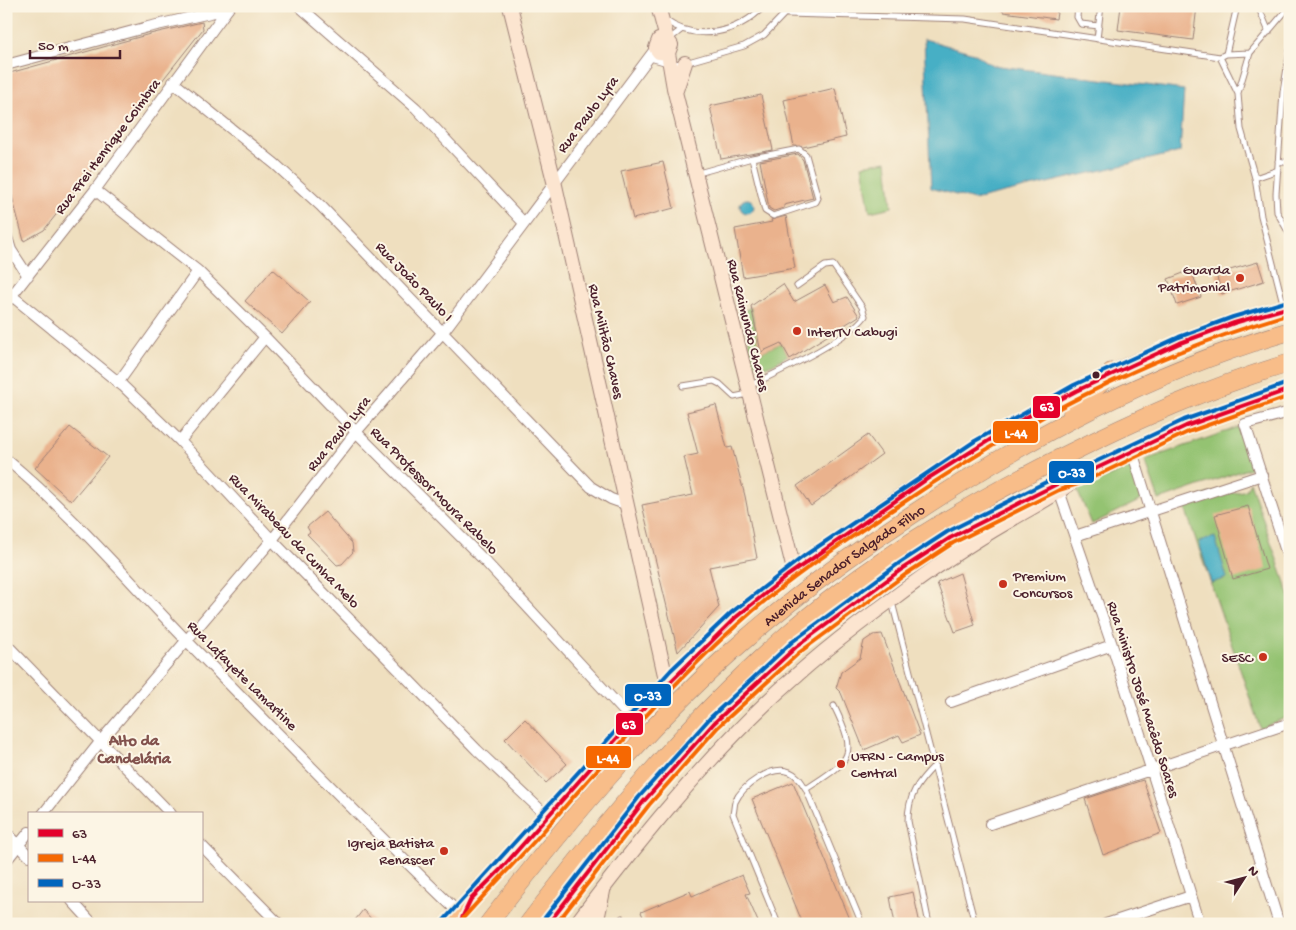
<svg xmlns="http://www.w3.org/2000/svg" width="1296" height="930" viewBox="0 0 1296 930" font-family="'Gochi Hand',sans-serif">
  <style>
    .green { fill: #94c372; stroke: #6f714e }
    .water { fill: #46afc5; stroke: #486778 }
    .building { fill: #eab28d }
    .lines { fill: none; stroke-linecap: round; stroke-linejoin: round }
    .lane-casing { stroke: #9c7f75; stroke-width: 7 }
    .street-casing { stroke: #9c7f75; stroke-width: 12 }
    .secondary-casing { stroke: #9c7f75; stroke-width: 16 }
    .primary-casing { stroke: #9c7f75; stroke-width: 17 }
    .highway-casing { stroke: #9c7f75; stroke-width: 19 }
    .lane { stroke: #fff; stroke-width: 5 }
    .street { stroke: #fff; stroke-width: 10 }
    .secondary { stroke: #fce5d0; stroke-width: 14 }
    .primary { stroke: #f8bd89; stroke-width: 15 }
    .highway { stroke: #f8bd89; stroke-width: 18 }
    .bus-1-casing { stroke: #fcf5e5; stroke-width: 8 }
    .bus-2-casing { stroke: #fcf5e5; stroke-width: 8 }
    .bus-3-casing { stroke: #fcf5e5; stroke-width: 8 }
    .bus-1 { stroke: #e4002b; stroke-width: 4 }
    .bus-2 { stroke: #f66802; stroke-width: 4 }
    .bus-3 { stroke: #0065bd; stroke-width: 4 }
    .poi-dot { fill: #c8321e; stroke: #fcf5e5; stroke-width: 2 }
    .bus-dot { fill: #4a1f2b; stroke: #fcf5e5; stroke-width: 2 }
    .labels { text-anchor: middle; stroke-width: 4; stroke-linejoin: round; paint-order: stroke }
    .street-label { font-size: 15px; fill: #4a1f2b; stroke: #fcf5e5 }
    .poi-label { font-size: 15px; fill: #4a1f2b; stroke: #fcf5e5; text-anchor: end }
    .neighbourhood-label { font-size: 16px; font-weight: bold; fill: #82524d; stroke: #fcf5e5 }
    .line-badge { stroke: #fcf5e5; stroke-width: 2 }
    .badge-label { font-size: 14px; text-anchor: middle; font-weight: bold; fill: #fff }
  </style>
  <rect width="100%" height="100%" fill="#fcf5e5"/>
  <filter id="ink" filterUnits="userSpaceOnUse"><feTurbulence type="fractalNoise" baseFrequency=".02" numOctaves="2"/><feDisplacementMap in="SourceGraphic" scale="10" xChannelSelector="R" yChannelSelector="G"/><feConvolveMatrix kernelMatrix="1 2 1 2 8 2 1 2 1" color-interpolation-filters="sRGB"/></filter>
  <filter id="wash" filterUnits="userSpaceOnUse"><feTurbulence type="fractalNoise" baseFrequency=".0096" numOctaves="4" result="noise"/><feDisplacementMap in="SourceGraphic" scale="20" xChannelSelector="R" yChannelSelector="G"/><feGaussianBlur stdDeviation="1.12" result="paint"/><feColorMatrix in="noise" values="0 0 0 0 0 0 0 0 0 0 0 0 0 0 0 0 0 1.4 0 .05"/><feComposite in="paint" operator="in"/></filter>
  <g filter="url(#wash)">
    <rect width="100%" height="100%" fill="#efdfbf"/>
    <path class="green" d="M887,161L892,207L870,212L862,165Z
      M751,307L761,352L781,343L788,355C776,362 767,371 754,363L742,312Z
      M1239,427L1253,467L1159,500L1145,460Z
      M1131,467L1143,499L1092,524L1077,490Z
      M1250,482L1290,597V716L1260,728L1183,502L1223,489L1234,493L1246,490Z"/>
    <path class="water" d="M924,39L974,53L992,65L1184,90L1180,152L974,200L931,188Z
      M740 206a7 7 0 1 1 14 0a7 7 0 1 1-14 0Z
      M1215,537L1227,578L1211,583L1199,542Z"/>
    <g id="blocks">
      <path class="building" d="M1003,6H1058L1056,19L1003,12Z
        M1121,6H1197L1193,40L1118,30Z
        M202,22L203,29L44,230L24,241L6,174V74L150,34Z
        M835,88L846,137L803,147L794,146L784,100Z
        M761,95L773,150L721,159L710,106Z
        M798,154L803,160L813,198L784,205V208L774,211L769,208L760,161Z
        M663,162L674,208L633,219L621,171Z
        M786,216L795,268L743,277L735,229L772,222L771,220Z
        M1258,262L1264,281L1222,294L1216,274Z
        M273,269L310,302L282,334L245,301Z
        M1191,270L1201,297L1177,305L1168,279Z
        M783,284L794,302L825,285L834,302L847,297L859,316L790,359L781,343L761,352L751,306Z
        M716,405L727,448L732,447L745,496L757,558L709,567L719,607L678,652L642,505L693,495L684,457L698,454L687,412Z
        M70,427L108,457L71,501L35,468Z
        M868,435L882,454L811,506L797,486Z
        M1248,506L1267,569L1233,579L1215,515Z
        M325,512L352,543L353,552L342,564L337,565L307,534L310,532L307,527Z
        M960,573L975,625L955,632L937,583Z
        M882,634L920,735L903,742L899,735L864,750L841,693L836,688L841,672L860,658L864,641L873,635Z
        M525,719L567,764L546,783L505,739Z
        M1143,780L1161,833L1103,855L1085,799Z
        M793,782L852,924H803L752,799Z
        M742,875L750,893L746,894L759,924H646L641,912L690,891L692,896Z
        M913,892L920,924H895L890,897Z
        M363,910L376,924H352Z"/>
    </g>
  </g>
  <g filter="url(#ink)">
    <use href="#blocks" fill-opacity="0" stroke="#9c7f75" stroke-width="1"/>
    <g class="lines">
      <g class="lane-casing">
        <path id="lane" d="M1078,6L1077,17L1081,24L1099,26
          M1258,6L1269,32
          M787,14L965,19L1220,57L1226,54L1250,53
          M665,20C697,43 738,33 764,6
          M1097,39L1101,6
          M668,40L681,30
          M1290,50L1283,92L1276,194L1277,212L1290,235
          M1226,54L1237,6
          M1220,57L1238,94L1241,129L1255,178L1261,216L1284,307
          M650,58L671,64L685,63L744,46L764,35L792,6
          M1238,93L1250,53L1290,6
          M1278,161L1290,163
          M695,174L752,158L799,149L806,155L818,198L816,202L773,216L765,211L752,158
          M1255,178L1278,170
          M683,386L714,381L720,384L734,397L748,394
          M749,386C778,372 848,340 865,316L862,307L833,265L825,266L797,286
          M892,602L975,924
          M806,789C851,760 859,757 834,706
          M622,918L624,924
          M778,924L733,814C734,811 734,806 735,802C742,786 772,764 790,772C798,775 802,783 806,789L862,924
          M929,924L908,821C908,795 918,782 935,765"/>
      </g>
      <g class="street-casing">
        <path id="street" d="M299,6L416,108L524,223
          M6,65L148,27L228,9
          M173,82L275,164L321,206L591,487L611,499L628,505
          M95,190L198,271L265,337L356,432L484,560L633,721
          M6,234L11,250L28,276
          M12,296L123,386L180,441L272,540L477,750L547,816
          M6,303L95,190L230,6
          M118,383L198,271
          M1290,412L1245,424L1290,564
          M180,441L265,337
          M1132,451L1279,924
          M6,459C73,515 126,578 187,641C276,732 366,824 459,913
          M1057,485L1112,645L1200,924
          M1075,536L1262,475
          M6,644L171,814
          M951,702L1112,645
          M43,814L100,742L272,540L356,432L443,332L656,48
          M990,824L1290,723
          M6,832L29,856
          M201,845L279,924
          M6,861L29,832
          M72,901L93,924
          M1106,924L1191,896"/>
      </g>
      <g class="secondary-casing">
        <path id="secondary" d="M510,6L554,181L667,684
          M658,6L667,39L671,45L668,53
          M667,39L659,40L656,48L659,52L668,53
          M668,53L674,88L794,570
          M676,90L685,63
          M576,924C634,847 696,770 766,703C805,666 847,632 891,600C928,572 967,545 1007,522C1031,507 1056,496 1077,478
          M596,924L603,891"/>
      </g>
      <g class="primary-casing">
        <path id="primary" d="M449,924C468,902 488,883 507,862C582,779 652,691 736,617C782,577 832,543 882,509C1008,423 1141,345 1290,307
          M548,924L644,801L714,723L796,647L902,569L950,538L1057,484L1078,477L1186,426L1290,389"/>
      </g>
      <g class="highway-casing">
        <g id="highway">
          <path d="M1072,413L1111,372"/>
          <path id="s1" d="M488,924C567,822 651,721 748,637C798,594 852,554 907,518C1026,438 1151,371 1290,331"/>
          <path d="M528,924C605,824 684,726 779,642C864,566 961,508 1062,457C1136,420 1211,386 1290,363"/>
        </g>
      </g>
      <use href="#lane" class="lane"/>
      <use href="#street" class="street"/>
      <use href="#secondary" class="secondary"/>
      <use href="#primary" class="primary"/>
      <use href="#highway" class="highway"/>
      <g class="bus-1-casing">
        <path id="bus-1" d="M459,924L471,899L500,870L643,709L735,618L787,576L927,479L1025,418L1076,391L1180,343L1234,323L1290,307
          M548,924L644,801L714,723L796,647L902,569L950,538L1057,484L1078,477L1186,426L1290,389"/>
      </g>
      <g class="bus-2-casing">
        <path id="bus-2" d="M458,924C484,894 513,865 540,835C604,762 666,689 738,624C786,580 841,544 895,508C1023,422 1141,357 1290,314
          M556,924L649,805L718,727L800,652L906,574L953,543L1059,490L1081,483L1188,432L1290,396"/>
      </g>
      <g class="bus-3-casing">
        <path id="bus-3" d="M444,920L671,670L732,612L804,556L975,441L1074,385L1179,337L1233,317L1288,301
          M543,920L639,797L710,718L792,642L898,564L947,532L1054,478L1076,471L1184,420L1288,383"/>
      </g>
      <use href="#bus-1" class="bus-1"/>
      <use href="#bus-2" class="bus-2"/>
      <use href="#bus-3" class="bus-3"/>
    </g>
  </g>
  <g class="poi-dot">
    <circle cx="1240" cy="278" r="5"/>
    <circle cx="797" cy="331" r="5"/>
    <circle cx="1003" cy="584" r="5"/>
    <circle cx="1263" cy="657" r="5"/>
    <circle cx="841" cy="764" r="5"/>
    <circle cx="444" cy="851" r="5"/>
  </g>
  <circle class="bus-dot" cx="1096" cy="375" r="4.5"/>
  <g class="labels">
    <g class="street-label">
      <text transform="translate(587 114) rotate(-53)" y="5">Rua Paulo Lyra</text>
      <text transform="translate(107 146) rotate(-53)" y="5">Rua Frei Henrique Coimbra</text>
      <text transform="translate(415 281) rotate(46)" y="5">Rua João Paulo I</text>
      <text transform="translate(749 325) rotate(76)" y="5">Rua Raimundo Chaves</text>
      <text transform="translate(607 341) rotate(77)" y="5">Rua Militão Chaves</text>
      <text transform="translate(338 433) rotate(-51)" y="5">Rua Paulo Lyra</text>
      <text transform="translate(435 490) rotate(45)" y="5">Rua Professor Moura Rabelo</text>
      <text transform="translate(295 540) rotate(46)" y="5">Rua Mirabeau da Cunha Melo</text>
      <text dy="5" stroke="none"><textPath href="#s1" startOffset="508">Avenida Senador Salgado Filho</textPath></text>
      <text transform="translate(243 675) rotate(45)" y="5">Rua Lafayete Lamartine</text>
      <text transform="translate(1144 699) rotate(72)" y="5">Rua Ministro José Macêdo Soares</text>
    </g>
    <g class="poi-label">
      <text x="1230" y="274">Guarda<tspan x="1230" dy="17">Patrimonial</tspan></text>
      <text x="807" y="336" text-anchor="start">InterTV Cabugi</text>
      <text x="1013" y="580" text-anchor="start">Premium<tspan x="1013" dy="17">Concursos</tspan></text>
      <text x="1253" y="662">SESC</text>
      <text x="851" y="760" text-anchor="start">UFRN - Campus<tspan x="851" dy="17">Central</tspan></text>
      <text x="434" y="847">Igreja Batista<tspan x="434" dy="17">Renascer</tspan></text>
    </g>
    <g class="neighbourhood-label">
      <text x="134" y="745">Alto da<tspan x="134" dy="18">Candelária</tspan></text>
    </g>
  </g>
  <g class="line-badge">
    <rect x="1032" y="395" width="29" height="24" rx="5" fill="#e4002b"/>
    <rect x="992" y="420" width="47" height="24" rx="5" fill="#f66802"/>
    <rect x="1048" y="460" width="47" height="24" rx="5" fill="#0065bd"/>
    <rect x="624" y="683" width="48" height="24" rx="5" fill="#0065bd"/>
    <rect x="615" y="712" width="29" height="24" rx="5" fill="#e4002b"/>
    <rect x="585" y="745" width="47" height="24" rx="5" fill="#f66802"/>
  </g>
  <g class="badge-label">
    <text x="1047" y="411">63</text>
    <text x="1016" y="437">L-44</text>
    <text x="1072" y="477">O-33</text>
    <text x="648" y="700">O-33</text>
    <text x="629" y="729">63</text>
    <text x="608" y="762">L-44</text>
  </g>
  <rect width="1296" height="930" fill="none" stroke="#fcf5e5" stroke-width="25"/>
  <rect x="28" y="812" width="175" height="90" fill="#fcf5e5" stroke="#b59f9b"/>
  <rect x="38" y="829" width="25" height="8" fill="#e4002b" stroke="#b59f9b"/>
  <text x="72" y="838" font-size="15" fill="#4a1f2b">63</text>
  <rect x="38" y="854" width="25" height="8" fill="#f66802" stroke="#b59f9b"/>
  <text x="72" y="862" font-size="15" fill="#4a1f2b">L-44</text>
  <rect x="38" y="879" width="25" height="8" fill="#0065bd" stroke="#b59f9b"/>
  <text x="72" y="888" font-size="15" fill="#4a1f2b">O-33</text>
  <g transform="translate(1244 878) rotate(54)" stroke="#fcf5e5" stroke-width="4" paint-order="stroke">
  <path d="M0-4L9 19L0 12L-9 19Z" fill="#4a1f2b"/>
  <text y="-8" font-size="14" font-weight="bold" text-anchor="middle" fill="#4a1f2b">N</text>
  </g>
  <path d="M30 50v8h90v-8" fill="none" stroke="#4a1f2b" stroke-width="2.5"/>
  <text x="38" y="50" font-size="15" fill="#4a1f2b" stroke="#fcf5e5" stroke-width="4" paint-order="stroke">50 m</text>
</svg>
